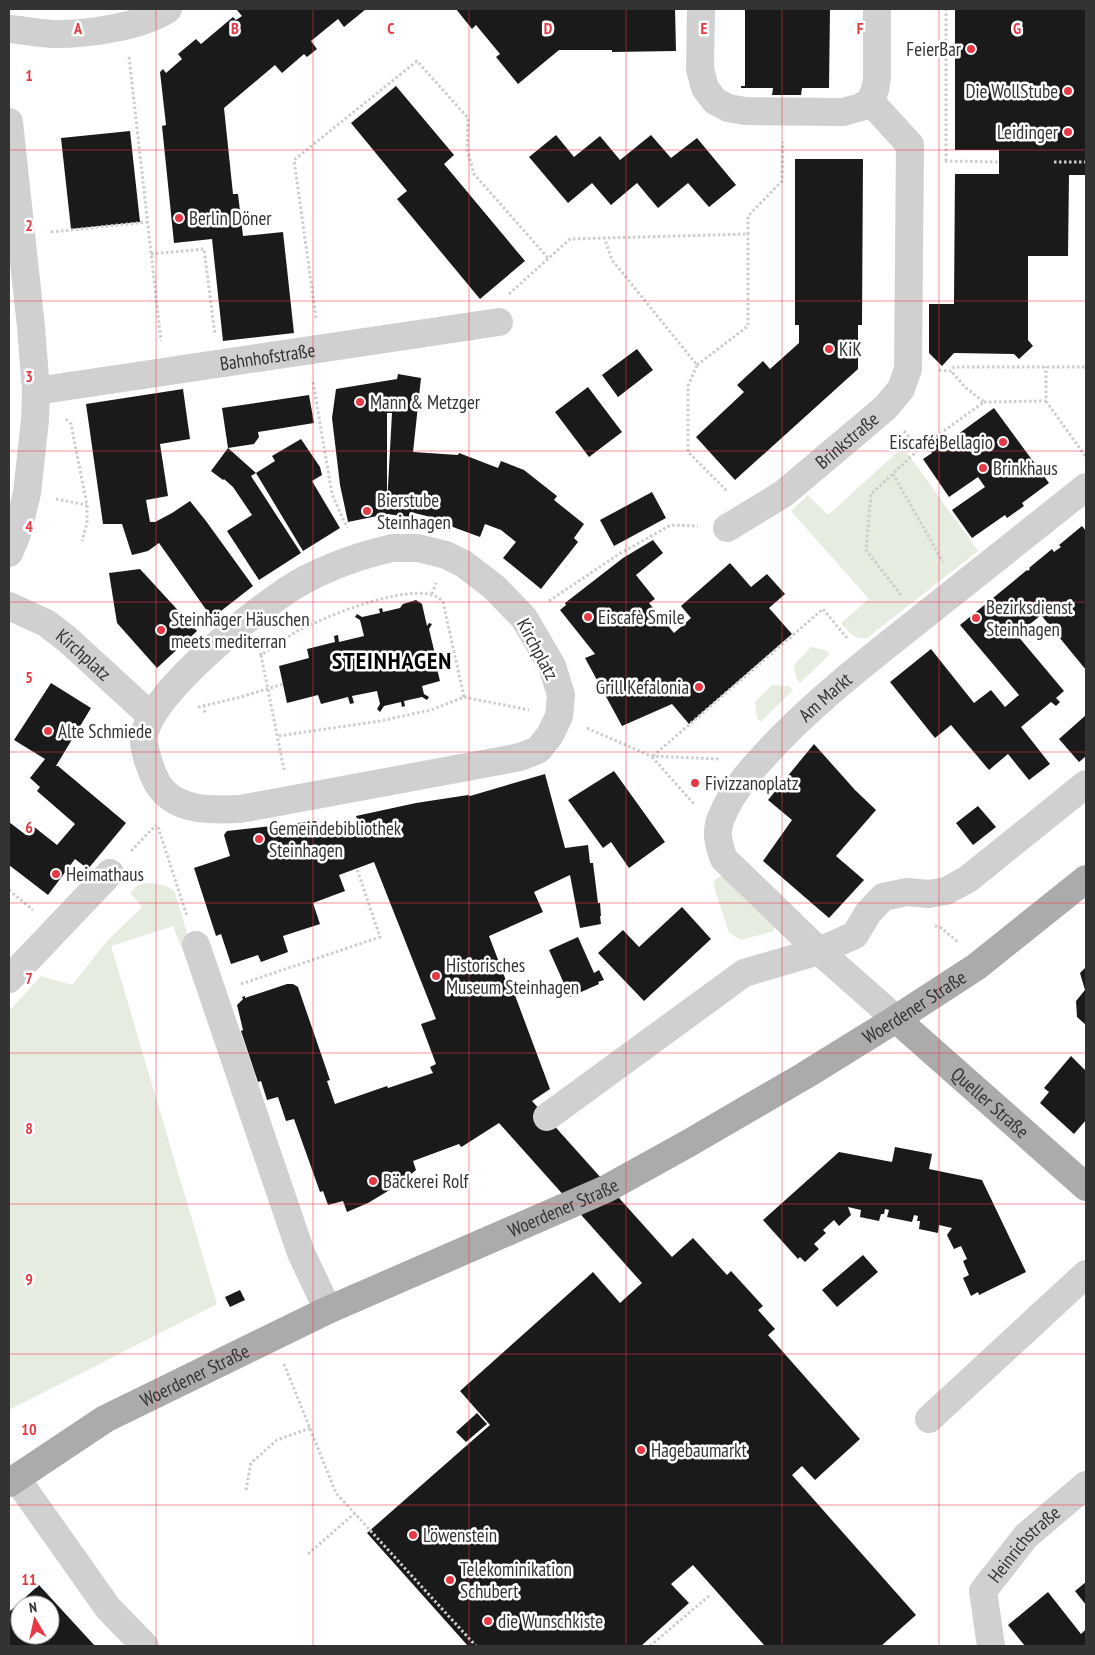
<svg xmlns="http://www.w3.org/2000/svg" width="1095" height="1655" viewBox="0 0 1095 1655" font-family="'PT Sans Narrow',sans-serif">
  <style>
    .green { fill: #e6ecdf }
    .building { fill: #1a1a1a; fill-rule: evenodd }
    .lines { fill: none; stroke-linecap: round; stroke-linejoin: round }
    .path { stroke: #cdcdcd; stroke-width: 3; stroke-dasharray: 2.5 2.5; stroke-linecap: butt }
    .minor { stroke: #d0d0d0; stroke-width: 28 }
    .major { stroke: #ababab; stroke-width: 28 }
    .grid { fill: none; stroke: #e63946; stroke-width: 1; stroke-opacity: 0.55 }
    .poi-dot { fill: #e63946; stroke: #fff; stroke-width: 2 }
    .labels { text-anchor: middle; stroke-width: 5; stroke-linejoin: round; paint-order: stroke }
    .poi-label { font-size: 19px; fill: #333; stroke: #fff; text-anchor: start }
    .street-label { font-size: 19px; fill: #333; stroke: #fff }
    .district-label { font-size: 24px; font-weight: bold; letter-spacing: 1px; fill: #000; stroke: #fff }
    .grid-label { font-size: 16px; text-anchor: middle; font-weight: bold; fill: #e63946; stroke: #fff; stroke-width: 5; stroke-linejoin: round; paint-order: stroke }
  </style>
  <rect width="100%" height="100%" fill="#fff"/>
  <path class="green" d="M903,447L978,551L867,638C854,640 849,632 841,623L869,599L791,511L808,495L828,515Z
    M811,647L825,650L830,654L800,683L796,678L794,665Z
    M772,685L789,686L793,690L761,722L757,718L755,702Z
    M721,876H725L775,925L774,931L741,940L729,933L714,887L715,880Z
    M148,883C158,884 168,885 175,892L188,937L186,945L181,947L173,926L111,946L217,1304L9,1410V1011L41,976L72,985L107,941L142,907L130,893L138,885Z"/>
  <path class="building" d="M236,9H366L344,27L338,19L311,41L317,49L307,57L304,54L282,73L275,65L224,108L233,194H238L243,236L283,232L294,333L223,341L212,239L174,243L162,126L166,125L160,72L163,69L166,73L182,59L178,54L196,39L201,44L233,17L236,20L242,16Z
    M456,9H675L676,51L612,52V50H559L518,84L496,57L500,54L476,25L472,29Z
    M745,9H830L829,88H802L801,95H772L773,88H741V86H745Z
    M955,9H1086V175H1069L1068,256H1028V340L1033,346L1019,359L1014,354L954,353L942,366L929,353V304H954L955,174H999V150H955Z
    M396,86L454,155L444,164L525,261L480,299L397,199L407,191L351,123Z
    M130,131L140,222L71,229L61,138Z
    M556,135L574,157L600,136L620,160L651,135L671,158L697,138L736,185L709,207L688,183L658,208L637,183L611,205L592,183L568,203L529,157Z
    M795,159H863L862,325H858V369L735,480L696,437L744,392L737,385L763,361L770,369L799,343V325H795Z
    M637,349L653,370L618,397L602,375Z
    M398,374L421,378L413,452L458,455L459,453L498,468L501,461L524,470L557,496L554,500L584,524L574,538L578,542L541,589L503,558L516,542L501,530L485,524L480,537L434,520L435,518L410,512L409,517L387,514L348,522L340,485L332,418L336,389L397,379ZM387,413H392L387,504Z
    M588,387L622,432L589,457L555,412Z
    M183,389L190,439L160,444L168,496L146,500L150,522H155L172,513L190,501L206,521L253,586L212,618L159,543L148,551L132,555L122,524H103L86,404Z
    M309,395L314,423L258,432L259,437L254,444L228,448L222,408Z
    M994,408L1049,483L1022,503L1024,506L1007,518L1005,515L972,538L952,510L985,487L978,477L949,497L923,459L932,453L927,445L938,438L943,445Z
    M301,439L320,467L322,475L312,481L340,528L303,551L256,473L275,461L272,456Z
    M228,448L256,473L251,476L301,553L259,580L227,531L252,515L233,487L224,479L223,480L211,471Z
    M652,492L666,518L614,546L600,520Z
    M1082,526L1086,531V670L1041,615L1017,635L1064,691L1056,698L1060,702L1056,706L1051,702L1021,727L1050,764L1029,780L1008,754L989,770L951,725L935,738L890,682L931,649L974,703L991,690L1005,707L1019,695L960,625L1027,570L1028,571L1030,569L1029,568L1052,549L1054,552L1061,547L1059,545Z
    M653,540L663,553L636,575L655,599L649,603L674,633L691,618L681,606L730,563L751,587L767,574L785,594L769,608L792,634L689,724L672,704L622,726L585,658L595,654L560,610L566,605L565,603L623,558Z
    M140,569L197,631L157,668L117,623L109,573Z
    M416,600L422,604L427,626L429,623L432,624L429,629L438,667L442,669L441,671L437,669L440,681L422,686L424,694L429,697L427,700L422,697L404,701L405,706L402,707L401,702L384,706L380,712L377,709L380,704L377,691L352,696L354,703L350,704L348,697L321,704L318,695L287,703L279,666L309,658L307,649L335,642L334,636L338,635L339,642L364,636L360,620L355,617L357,614L362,617L380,613L379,609L382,608L383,612L400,608L403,604Z
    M51,683L91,708L56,766H58L126,823L88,869L75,859L48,895L9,865V822L26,835L33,826L57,845L75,824L37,791L40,787L30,778L45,759L14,740Z
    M1086,715V756L1079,762L1059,739Z
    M814,744L855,790L876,810L836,856L864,880L829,918L763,861L792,820L768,800Z
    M614,771L665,842L629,868L611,842L603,848L568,800Z
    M545,774L565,848L588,845L590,863H593L598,903H600L601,916H600L601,924L580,928L570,875L534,892L543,912L489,936L510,991L513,990L550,1089L532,1101L672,1257L693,1238L727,1275L731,1271L763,1306L758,1310L775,1329L768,1335L860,1439L815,1480L802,1466L792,1475L916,1615L881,1646H765L693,1565L671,1584L689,1603L641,1646H468L367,1533L490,1425L460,1391L593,1272L620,1303L642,1283L499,1123L463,1146L461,1147L459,1144L413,1161L416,1170L398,1185L368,1203L347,1212L343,1201L328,1205L323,1191L320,1192L294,1119L286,1121L278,1097L267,1100L261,1081L258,1082L241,1031L243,1030L237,1005L243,999L242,997L245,996V998L287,984H293L298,987L330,1080L327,1081L335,1104L387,1086L388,1088L433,1073L430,1067L436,1064L421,1024L436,1019L374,862L339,875L345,891L313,903L320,924L283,936L288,952L261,962L258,955L231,964L221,934L216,936L194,868L230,856L224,835L227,831L316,821L318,826L322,825L325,833L358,822L356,816L416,803L468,795L470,796Z
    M978,806L996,827L973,845L956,823Z
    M682,907L711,939L644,1001L598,953L623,930L639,947Z
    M578,937L594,973L599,970L604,980L598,982L599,984L570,997L549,950Z
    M1086,967V1025L1077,1017L1076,1001L1085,990L1080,973Z
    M1071,1056L1086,1071V1120L1074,1134L1040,1103L1049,1092L1044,1088Z
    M895,1147L932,1154L929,1169L982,1180L1026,1272L979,1295L978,1292L971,1296L963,1278L969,1275L963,1261L967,1259L961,1246L954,1249L947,1235L952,1228L939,1225L938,1233L919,1229L920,1221H917L918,1216L914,1215L912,1222L887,1217L889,1210L885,1209L884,1214H881L879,1221L860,1217L861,1210L848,1207L851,1215L839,1226L834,1220L823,1230L826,1233L814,1244L819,1249L805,1262L800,1257L798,1259L763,1220L839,1152L892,1162Z
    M863,1255L878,1272L837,1307L822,1290Z
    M240,1290L245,1300L230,1307L225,1297Z
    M477,1413L487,1424L466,1442L456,1432Z
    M1086,1582V1605L1075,1591Z
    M39,1585L95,1646H9V1612ZM20,1605H50V1635H20Z
    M1048,1592L1081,1634L1086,1629V1646H1025L1008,1625Z"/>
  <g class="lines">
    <path class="path" d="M129,57L161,341
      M945,161L999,162
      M946,161V9
      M1054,162H1086
      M51,232L148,222
      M604,237L612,260L697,365L688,386V452L728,492
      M151,254L204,249L215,335
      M509,294L570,239L748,234V216L782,181L783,142
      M316,318L294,160L417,61L468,118L467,149L474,174L548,258
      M697,365L748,326V234
      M939,370L951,371L954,367H1086
      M313,382L332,494L347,528
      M1046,401L1086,457
      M984,402L1046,401V367
      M66,419L71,424L87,505V523L82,541
      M904,431L919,449
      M893,474L943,562
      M56,499L87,505
      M432,594L436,583
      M901,595L866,550L871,494L919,449L984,402L966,388L951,371
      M549,601L619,554L671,525L698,526
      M259,648L261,655C272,648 284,639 296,632C321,618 423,575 443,602L464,697L431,710L380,721L278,736
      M261,655L284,770
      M464,697L529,710
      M204,705L205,713
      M198,707L241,697L283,684
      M587,728L651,756L720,759
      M653,756L823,609L847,638
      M652,757L694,804
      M158,827L187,916
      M131,851L156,825
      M9,890L33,910
      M935,926L940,927L958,942
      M241,984L380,937L357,869
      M284,1364L336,1493L476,1646
      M246,1490L251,1463L277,1440L310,1428
      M308,1554L355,1513
      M650,1646L709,1596"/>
    <g class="minor">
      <path d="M701,9L700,69L705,88L715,101L728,108L745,111L843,112L861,107L870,101L875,90L877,78V9"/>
      <path d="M9,29C24,30 40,34 55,34C87,34 141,27 168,9"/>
      <path d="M9,122L31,327L36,391L35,420L27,493L17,534L9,553"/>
      <path id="s1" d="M36,391L499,322"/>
      <path id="s2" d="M727,528L783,494L885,408L901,389L908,369L910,145L870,101"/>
      <path d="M392,548H418L446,555L464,564L494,587L524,618L552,666L561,695L559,716L550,735L538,750L520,757L494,762L240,809C213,810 178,812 160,787C157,784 155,778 153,774C149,763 143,749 144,737C149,692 266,600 306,579C336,564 359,556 392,548Z"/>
      <path id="s3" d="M9,606L46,623L67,639L151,716"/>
      <path d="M196,945L301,1253L328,1310"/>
      <path d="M9,979L110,873"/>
      <path id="s4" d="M896,1019L819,951L724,859C719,846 715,832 721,818C733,788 757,763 779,740C823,695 872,657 920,619C976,575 1031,531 1086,487"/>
      <path d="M547,1117L744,973L819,951L855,935L868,913L883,897L907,892L929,894L946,891L968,879L1086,784"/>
      <path d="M929,1419L1086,1274"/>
      <path d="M16,1478L108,1608L145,1646"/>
      <path id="s5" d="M991,1646L983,1591L1026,1536L1086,1485"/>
    </g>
    <g class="major">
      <path id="s6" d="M896,1019L1086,1187"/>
      <path id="s7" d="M9,1483L105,1419L328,1310L606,1189L689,1143L804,1076L896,1019L976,967L1086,879"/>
    </g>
  </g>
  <path class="grid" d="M156,9V1646M313,9V1646M469,9V1646M626,9V1646M782,9V1646M939,9V1646M9,150H1086M9,301H1086M9,451H1086M9,602H1086M9,752H1086M9,903H1086M9,1053H1086M9,1204H1086M9,1354H1086M9,1505H1086"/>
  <g class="poi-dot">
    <circle cx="971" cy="49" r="5"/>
    <circle cx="1068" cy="91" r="5"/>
    <circle cx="1068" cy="132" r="5"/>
    <circle cx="179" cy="218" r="5"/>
    <circle cx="829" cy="349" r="5"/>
    <circle cx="360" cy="402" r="5"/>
    <circle cx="1003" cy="442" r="5"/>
    <circle cx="983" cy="468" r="5"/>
    <circle cx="367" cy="511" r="5"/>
    <circle cx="588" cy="617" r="5"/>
    <circle cx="976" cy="618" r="5"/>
    <circle cx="161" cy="630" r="5"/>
    <circle cx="699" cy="687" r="5"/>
    <circle cx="48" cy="731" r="5"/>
    <circle cx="695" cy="783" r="5"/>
    <circle cx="259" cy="839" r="5"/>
    <circle cx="56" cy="874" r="5"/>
    <circle cx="436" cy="976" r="5"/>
    <circle cx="373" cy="1181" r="5"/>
    <circle cx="641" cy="1450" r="5"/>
    <circle cx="413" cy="1535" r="5"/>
    <circle cx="450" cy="1580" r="5"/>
    <circle cx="488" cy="1621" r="5"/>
  </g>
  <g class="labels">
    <g class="poi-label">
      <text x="961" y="56" text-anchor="end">FeierBar</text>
      <text x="1058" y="98" text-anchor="end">Die WollStube</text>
      <text x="1058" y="139" text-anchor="end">Leidinger</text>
      <text x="189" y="225">Berlin Döner</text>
      <text x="839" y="356">KiK</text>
      <text x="370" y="409">Mann &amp; Metzger</text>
      <text x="993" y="449" text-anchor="end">Eiscafé Bellagio</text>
      <text x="993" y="475">Brinkhaus</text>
      <text x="377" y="507">Bierstube<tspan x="377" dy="22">Steinhagen</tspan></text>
      <text x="986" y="614">Bezirksdienst<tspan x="986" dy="22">Steinhagen</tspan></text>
      <text x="598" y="624">Eiscafè Smile</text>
      <text x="171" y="626">Steinhäger Häuschen<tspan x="171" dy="22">meets mediterran</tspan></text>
      <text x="689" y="694" text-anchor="end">Grill Kefalonia</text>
      <text x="58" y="738">Alte Schmiede</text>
      <text x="705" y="790">Fivizzanoplatz</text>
      <text x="269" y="835">Gemeindebibliothek<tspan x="269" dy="22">Steinhagen</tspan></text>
      <text x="66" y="881">Heimathaus</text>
      <text x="446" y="972">Historisches<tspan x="446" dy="22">Museum Steinhagen</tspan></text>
      <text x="383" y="1188">Bäckerei Rolf</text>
      <text x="651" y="1457">Hagebaumarkt</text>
      <text x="423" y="1542">Löwenstein</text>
      <text x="460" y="1576">Telekominikation<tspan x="460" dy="22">Schubert</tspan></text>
      <text x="498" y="1628">die Wunschkiste</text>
    </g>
    <g class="street-label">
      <text dy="7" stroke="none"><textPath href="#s1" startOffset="234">Bahnhofstraße</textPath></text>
      <text dy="7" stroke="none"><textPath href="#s2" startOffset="149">Brinkstraße</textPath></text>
      <text transform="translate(538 649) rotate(62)" y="7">Kirchplatz</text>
      <text dy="7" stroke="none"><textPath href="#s3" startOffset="90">Kirchplatz</textPath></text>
      <text dy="7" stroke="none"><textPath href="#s4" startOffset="438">Am Markt</textPath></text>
      <text dy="7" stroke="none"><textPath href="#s7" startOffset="1025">Woerdener Straße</textPath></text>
      <text dy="7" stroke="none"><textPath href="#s6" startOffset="126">Queller Straße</textPath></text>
      <text dy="7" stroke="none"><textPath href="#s7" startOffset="620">Woerdener Straße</textPath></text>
      <text dy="7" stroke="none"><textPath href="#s7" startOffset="215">Woerdener Straße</textPath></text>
      <text dy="7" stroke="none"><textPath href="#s5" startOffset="118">Heinrichstraße</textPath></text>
    </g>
    <g class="district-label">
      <text x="392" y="669">STEINHAGEN</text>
    </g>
  </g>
  <g class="grid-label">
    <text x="78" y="34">A</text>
    <text x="235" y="34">B</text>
    <text x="391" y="34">C</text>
    <text x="548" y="34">D</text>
    <text x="704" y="34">E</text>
    <text x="860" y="34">F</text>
    <text x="1017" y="34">G</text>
    <text x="29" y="81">1</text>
    <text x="29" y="231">2</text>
    <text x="29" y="382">3</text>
    <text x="29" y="532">4</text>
    <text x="29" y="683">5</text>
    <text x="29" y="833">6</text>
    <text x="29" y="984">7</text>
    <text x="29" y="1134">8</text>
    <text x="29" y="1285">9</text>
    <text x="29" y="1435">10</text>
    <text x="29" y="1585">11</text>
  </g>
  <rect width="1095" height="1655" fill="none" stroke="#333333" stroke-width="20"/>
  <g transform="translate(35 1620) rotate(351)"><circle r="24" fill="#ffffff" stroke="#adadad"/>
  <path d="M0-4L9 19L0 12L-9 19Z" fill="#e63946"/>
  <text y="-8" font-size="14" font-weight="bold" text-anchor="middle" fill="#333333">N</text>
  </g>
</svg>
